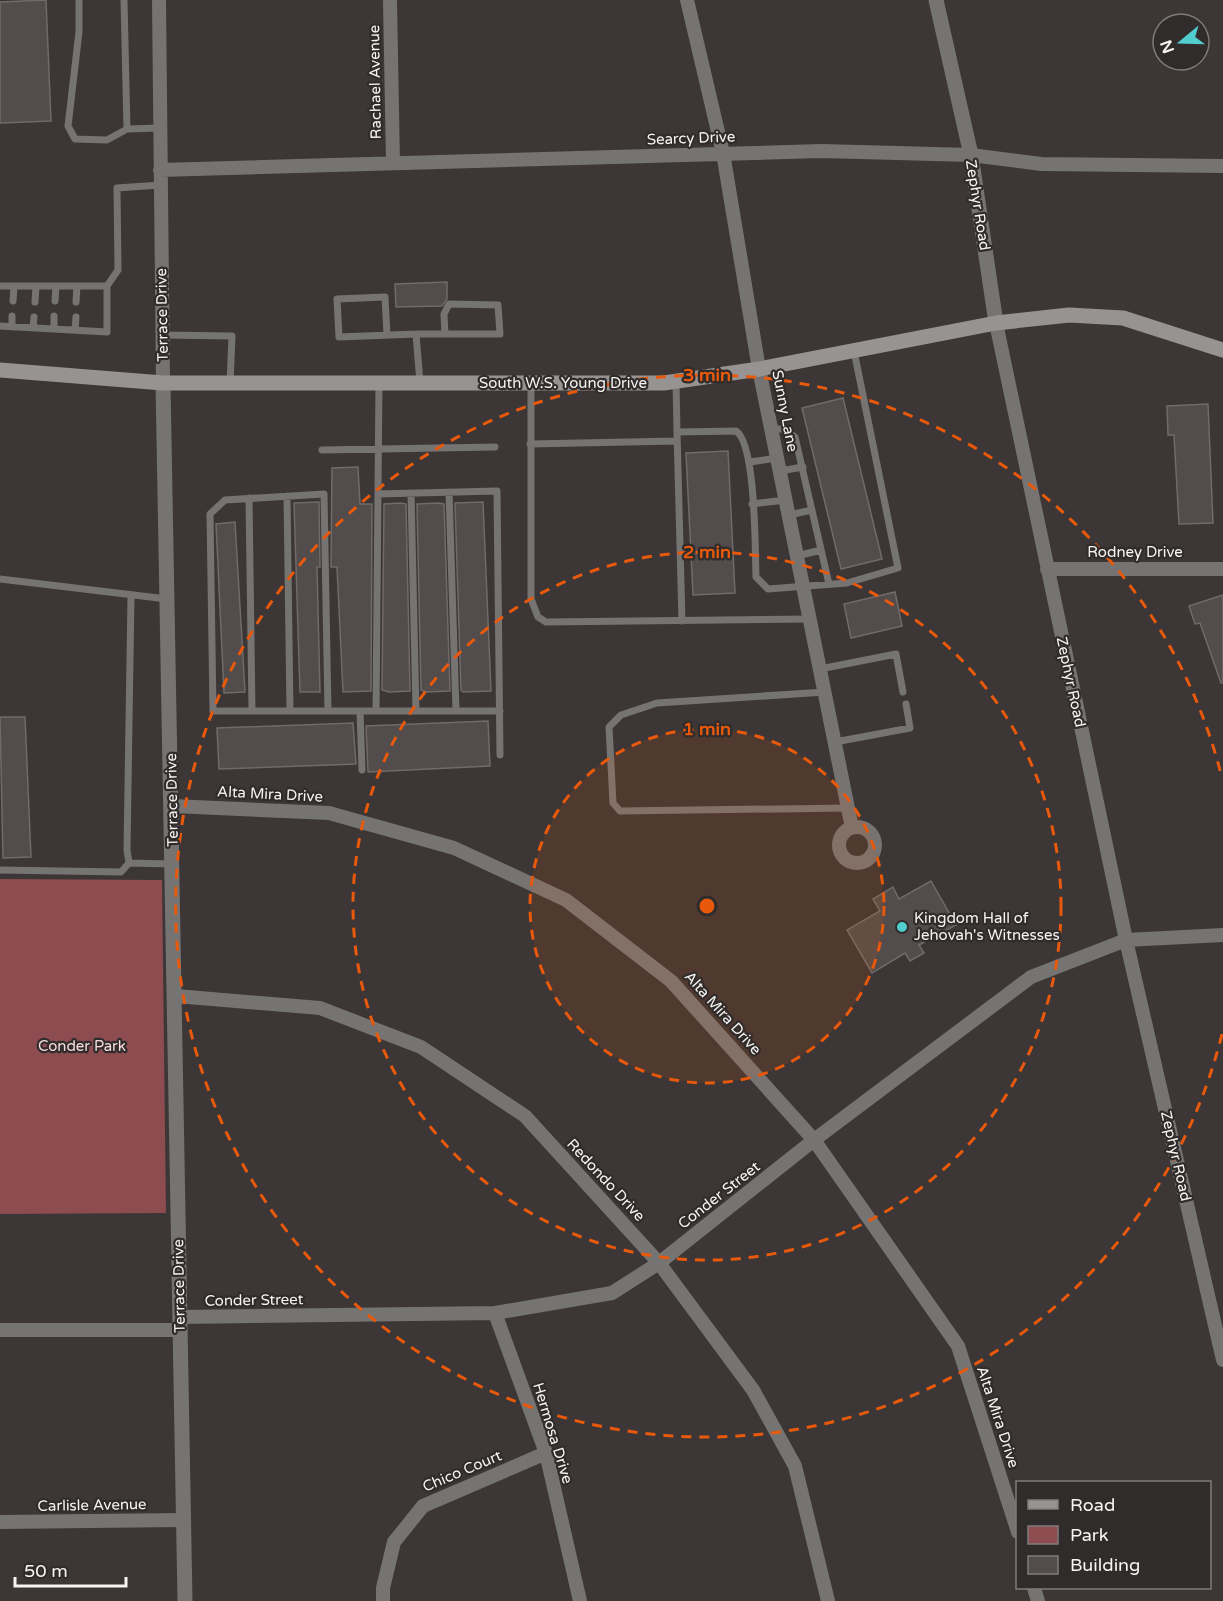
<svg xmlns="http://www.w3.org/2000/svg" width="1223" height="1601" viewBox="0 0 1223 1601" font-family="'Varela Round',sans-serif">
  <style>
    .green { fill: #8d4c50 }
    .building { fill: #524c4c; stroke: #706a6a; stroke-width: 1.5 }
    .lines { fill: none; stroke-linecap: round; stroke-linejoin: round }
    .service { stroke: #767373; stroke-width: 7 }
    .minor { stroke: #767373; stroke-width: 14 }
    .tertiary { stroke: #767373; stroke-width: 15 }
    .secondary { stroke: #989393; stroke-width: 15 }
    .ring { fill: none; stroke: #e8590c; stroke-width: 3; stroke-dasharray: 10 8 }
    .poi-dot { fill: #52cdcf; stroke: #312c2c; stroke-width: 2 }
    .labels { text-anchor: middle; stroke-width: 4.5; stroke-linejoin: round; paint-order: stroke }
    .street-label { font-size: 15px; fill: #f7f4f4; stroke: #312c2c }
    .poi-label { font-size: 15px; fill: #f7f4f4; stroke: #312c2c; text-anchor: start }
    .park-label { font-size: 15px; fill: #f7dbdb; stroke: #312c2c }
    .centre { fill: #e8590c; stroke: #312c2c; stroke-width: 3 }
    .ring-label { font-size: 18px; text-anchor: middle; font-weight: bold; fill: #e8590c; stroke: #312c2c; stroke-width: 4.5; stroke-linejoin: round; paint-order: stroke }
  </style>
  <rect width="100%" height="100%" fill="#3c3636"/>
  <path class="green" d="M0,879L162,880L166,1213L0,1214Z"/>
  <path class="building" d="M46,0L51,121L0,123V2Z
    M447,282V299L442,306L396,307L395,284Z
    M843,398L882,559L841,569L802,408Z
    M1208,404L1213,523L1179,524L1174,435H1168L1167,406Z
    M728,451L735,593L693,595L686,453Z
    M358,467L360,504H372L371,691L343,692L337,567H331L332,468Z
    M319,502L320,567H317L320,692H300L294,503Z
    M483,502L491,691L463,692L461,690L455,503Z
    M401,503L406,504L410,691L389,692L382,690L384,504Z
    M438,503L444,504L450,691L426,692L421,690L417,504Z
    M235,522L245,692L224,693L216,524Z
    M895,592L902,626L851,638L844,604Z
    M1223,595V683H1221L1200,623L1195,624L1189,606Z
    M0,717H25L31,857L3,858Z
    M488,721L490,766L368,772L366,726Z
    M353,723L356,764L219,769L217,728Z
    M931,881L956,925L919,945L924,953L910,961L905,953L872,973L847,930L880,911L873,899L893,887L899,899Z"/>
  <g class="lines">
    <path class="service" d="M79,0V32L68,126L75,139L107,140L127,129L160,128
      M124,0L127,129
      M0,286H107
      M13,301L14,286
      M55,301L56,286
      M35,302L36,286
      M76,302L77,286
      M0,326L107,332V286L118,270L117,188L160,185
      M12,327V316
      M33,328L34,317
      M54,329V316
      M75,330L76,317
      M163,335L232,336L230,383
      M387,335L385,297L337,299L339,337L416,334
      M676,381L677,432L736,431C756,444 755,549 756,577L768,589L847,583L898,568L854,351
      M420,383L416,334H500L498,305L449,304L444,314L445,334
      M531,383V599L538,617L546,622L810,619
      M772,429H784L795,437L829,584
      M677,432L682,621
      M530,444L677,441
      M322,450L495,447
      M750,462L777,458
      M780,471L803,467
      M449,492L456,711
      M411,493L416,711
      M378,494L497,491L500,755
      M287,496L290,711
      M249,498L252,711
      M752,504L786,500
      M789,515L812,510
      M797,556L821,550
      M0,579L167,599
      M820,669L896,654L903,692
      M825,692L657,703L621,715L609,727L613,803L620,811L848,808
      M328,711L324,494L225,500L210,514L213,711H376L379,383
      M360,711L362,770
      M376,711H500
      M835,742L910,728L906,704
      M129,863L127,850L131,596
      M0,870L121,872L129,863L171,864"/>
    <path class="minor" d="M159,0L163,383
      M390,0L393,163
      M687,0L723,153L759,369L852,828
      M160,170L822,151L971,155L1041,164L1223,166
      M996,323L1126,940L1223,1360
      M1047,569H1223
      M172,806L329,813L454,848L566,900L671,981L814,1140L958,1346L1018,1532
      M839 845a18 18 0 1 1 36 0a18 18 0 1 1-36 0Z
      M176,996L320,1008L421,1047L525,1116L659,1263L753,1390L795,1466L828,1601
      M495,1313L546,1453L580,1601
      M180,1317L495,1313L612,1293L659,1263L814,1140L1031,977L1126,940L1223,935
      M0,1330H180
      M0,1522L183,1520
      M1034,1588L1038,1601
      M383,1601V1588L394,1542L423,1506L546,1453"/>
    <path class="tertiary" d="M936,0L971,155L996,323
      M163,383L185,1601"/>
    <path class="secondary" d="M0,370L163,383H664L759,369L996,323L1069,315L1123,318L1223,350"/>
  </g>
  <circle cx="707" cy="906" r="177" fill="#e8590c" fill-opacity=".12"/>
  <g class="ring">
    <circle cx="707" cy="906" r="177"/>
    <circle cx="707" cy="906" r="354"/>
    <path d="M1222 1034A531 531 0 1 1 1222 778"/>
  </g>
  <circle class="poi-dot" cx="902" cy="927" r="6"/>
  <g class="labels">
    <g class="street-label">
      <text transform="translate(375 82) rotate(-91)" y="5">Rachael Avenue</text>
      <text transform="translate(691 138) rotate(-2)" y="5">Searcy Drive</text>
      <text transform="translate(978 205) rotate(81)" y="5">Zephyr Road</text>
      <text transform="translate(162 315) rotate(-91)" y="5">Terrace Drive</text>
      <text x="563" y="388">South W.S. Young Drive</text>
      <text transform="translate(785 411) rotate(79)" y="5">Sunny Lane</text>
      <text x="1135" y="557">Rodney Drive</text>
      <text transform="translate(1071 682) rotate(78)" y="5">Zephyr Road</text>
      <text transform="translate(270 794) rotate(3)" y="5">Alta Mira Drive</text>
      <text transform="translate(172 800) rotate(-91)" y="5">Terrace Drive</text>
      <text transform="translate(723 1013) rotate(48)" y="5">Alta Mira Drive</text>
      <text transform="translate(1176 1156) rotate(77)" y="5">Zephyr Road</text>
      <text transform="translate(606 1180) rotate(47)" y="5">Redondo Drive</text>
      <text transform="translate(719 1195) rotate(-38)" y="5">Conder Street</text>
      <text transform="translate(179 1286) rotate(-91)" y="5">Terrace Drive</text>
      <text transform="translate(254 1300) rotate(-1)" y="5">Conder Street</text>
      <text transform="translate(998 1417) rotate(72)" y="5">Alta Mira Drive</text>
      <text transform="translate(553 1433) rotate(73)" y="5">Hermosa Drive</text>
      <text transform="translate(462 1471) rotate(-23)" y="5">Chico Court</text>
      <text transform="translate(92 1505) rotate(-1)" y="5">Carlisle Avenue</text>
    </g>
    <g class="poi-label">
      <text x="914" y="923">Kingdom Hall of<tspan x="914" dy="17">Jehovah's Witnesses</tspan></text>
    </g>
    <g class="park-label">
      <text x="82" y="1051">Conder Park</text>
    </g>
  </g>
  <circle cx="707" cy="906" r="9" class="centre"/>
  <g class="ring-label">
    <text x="707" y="381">3 min</text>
    <text x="707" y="558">2 min</text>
    <text x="707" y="735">1 min</text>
  </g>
  <rect x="1016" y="1481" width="195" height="108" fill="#312c2c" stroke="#807c7c" stroke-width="1.5"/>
  <rect x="1028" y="1500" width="30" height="9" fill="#989393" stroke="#807c7c" stroke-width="1.5"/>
  <text x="1070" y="1511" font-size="18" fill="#f7f4f4">Road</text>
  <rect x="1028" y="1526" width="30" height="18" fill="#8d4c50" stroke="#807c7c" stroke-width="1.5"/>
  <text x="1070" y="1541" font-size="18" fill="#f7f4f4">Park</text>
  <rect x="1028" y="1556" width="30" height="18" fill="#524c4c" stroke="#807c7c" stroke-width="1.5"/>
  <text x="1070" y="1571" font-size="18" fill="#f7f4f4">Building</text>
  <g transform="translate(1181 42) rotate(251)"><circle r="28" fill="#312c2c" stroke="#807c7c" stroke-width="1.5"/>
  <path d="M0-4.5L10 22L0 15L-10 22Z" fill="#52cdcf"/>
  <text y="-9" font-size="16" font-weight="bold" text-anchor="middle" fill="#f7f4f4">N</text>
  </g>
  <path d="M15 1577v9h111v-9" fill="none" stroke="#f7f4f4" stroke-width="3"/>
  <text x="24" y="1577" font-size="18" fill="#f7f4f4" stroke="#312c2c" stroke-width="4.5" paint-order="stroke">50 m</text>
</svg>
